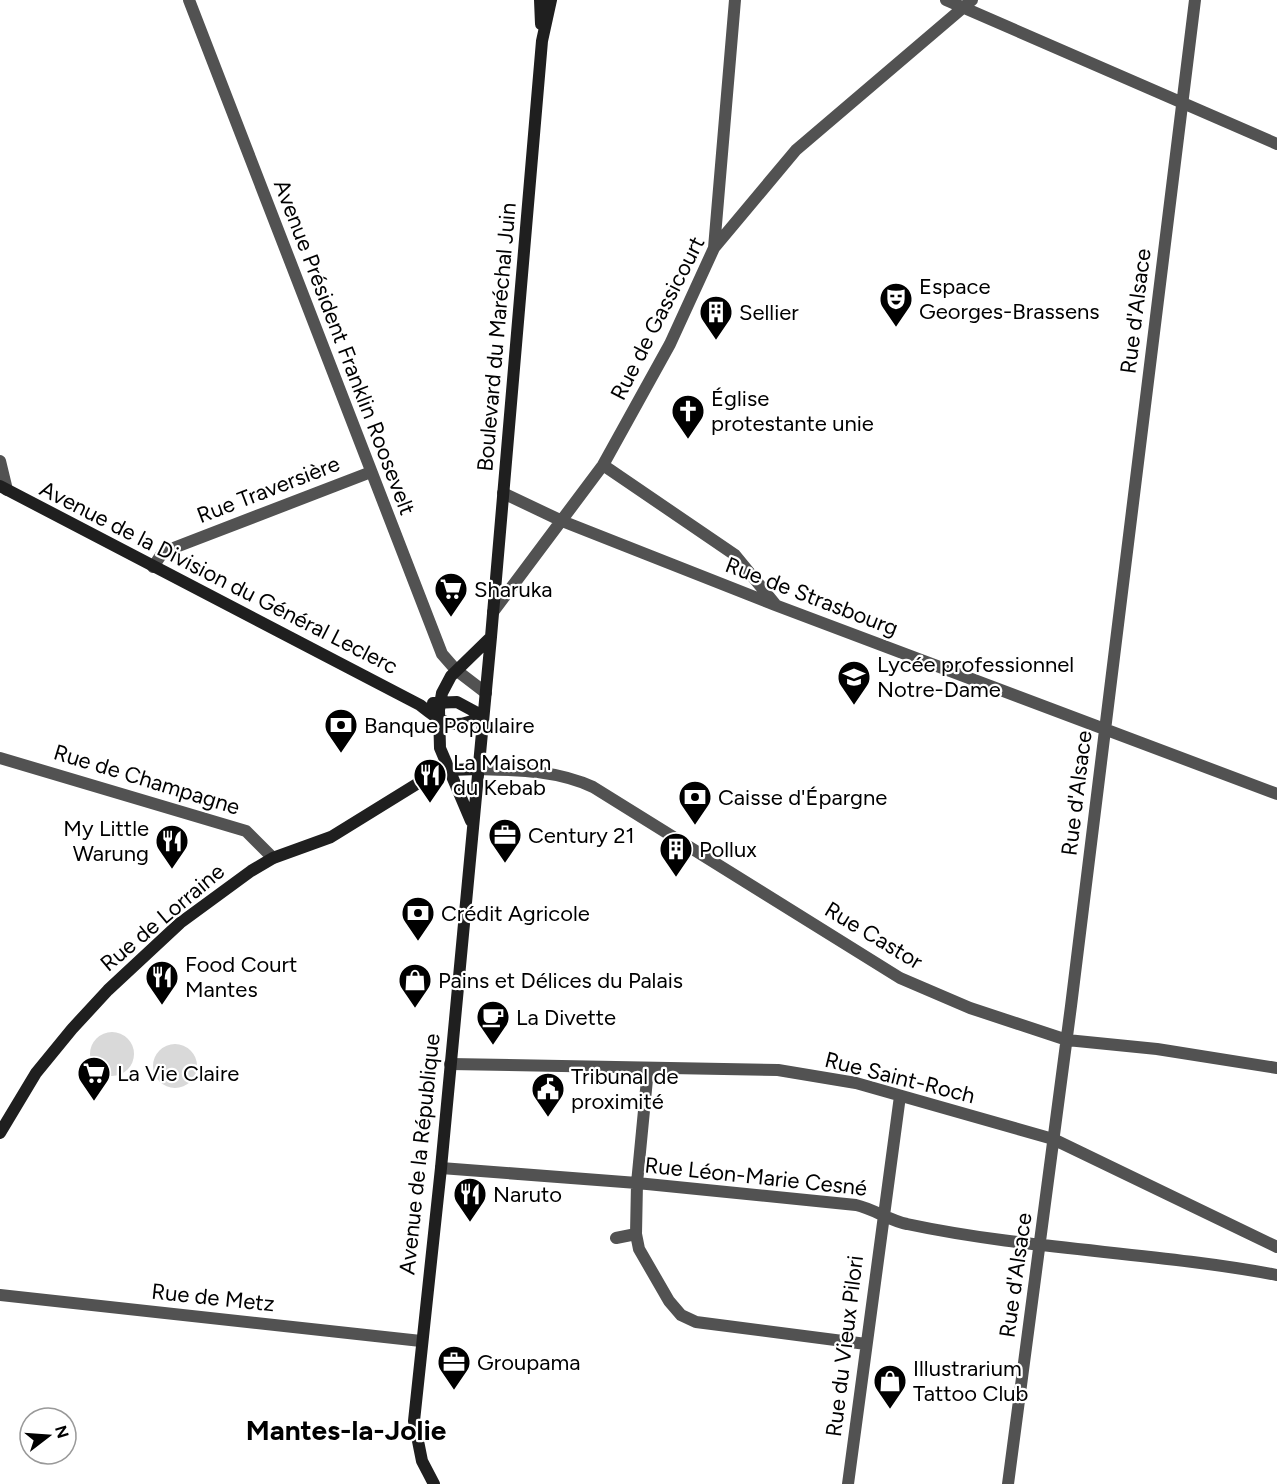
<svg xmlns="http://www.w3.org/2000/svg" width="1277" height="1484" viewBox="0 0 1277 1484" font-family="Figtree,sans-serif">
  <style>
    .green { fill: #d9d9d9 }
    .lines { fill: none; stroke-linecap: round; stroke-linejoin: round }
    .street { stroke: #525252; stroke-width: 12 }
    .secondary { stroke: #1f1f1f; stroke-width: 12 }
    .labels { text-anchor: middle; stroke-width: 4.5; stroke-linejoin: round; paint-order: stroke }
    .poi-label { font-size: 22px; fill: #000; stroke: #fff; text-anchor: start }
    .street-label { font-size: 22px; fill: #000; stroke: #fff }
    .district-label { font-size: 28px; font-weight: bold; fill: #000; stroke: #fff }
  </style>
  <rect width="100%" height="100%" fill="#fff"/>
  <path class="green" d="M90 1054a22 22 0 1 1 44 0a22 22 0 1 1-44 0Z
    M153 1066a22 22 0 1 1 44 0a22 22 0 1 1-44 0Z"/>
  <g class="lines">
    <path class="street" d="M189,0L442,654L456,670L486,693
      M946,0L1277,144
      M714,248L735,0
      M0,461L7,490
      M603,465L735,555L775,604
      M503,493L562,521L775,605L1277,794
      M153,567L163,552L371,472
      M493,612L603,465L670,344L714,248L796,150L972,0
      M0,758L246,831L273,858
      M478,769C517,770 556,770 593,787L900,978L970,1008L1067,1040L1157,1049L1277,1068
      M450,1064L778,1070L856,1083L1053,1139L1277,1247
      M648,1069L637,1183L636,1234L639,1249L669,1301L681,1315L696,1322L866,1344
      M441,1168L637,1183L856,1205C874,1209 890,1221 907,1224C1029,1250 1155,1252 1277,1275
      M616,1238L636,1234
      M0,1295L421,1341
      M848,1484L900,1096
      M1008,1484L1071,1006L1195,0"/>
    <path class="secondary" d="M540,0L541,24
      M0,486L420,705C444,724 454,731 483,716
      M433,703L457,702L483,716
      M471,821L440,748L439,710L442,693L451,676L491,637
      M0,1133L36,1073L72,1029L108,990L180,923L251,871L273,858L331,837L433,774L450,770L478,769
      M434,1484L422,1461L414,1421L441,1168L491,637L542,41L551,0"/>
  </g>
  <defs>
    <g id="theatre-pin" transform="scale(1.725)"><path d="M0 17L-7.5 6A9.5 9.5 0 1 1 7.5 6Z" fill="#000" stroke="#fff"/><path d="M-5-5.5Q0-4 5-5.5V0Q5 5 0 6Q-5 5-5 0ZM-3.3-2.5H-1v1.5H-3.3ZM1-2.5H3.3v1.5H1ZM-2.8 1Q0 5.5 2.8 1Z" fill="#fff"/></g>
    <g id="building-pin" transform="scale(1.725)"><path d="M0 17L-7.5 6A9.5 9.5 0 1 1 7.5 6Z" fill="#000" stroke="#fff"/><path d="M-4-6H4V6H1V3H-1V6H-4ZM-2.5-4.3h1.7v1.8h-1.7ZM.8-4.3h1.7v1.8H.8ZM-2.5-1h1.7V.8h-1.7ZM.8-1h1.7V.8H.8Z" fill="#fff"/></g>
    <g id="church-pin" transform="scale(1.725)"><path d="M0 17L-7.5 6A9.5 9.5 0 1 1 7.5 6Z" fill="#000" stroke="#fff"/><path d="M-1.2-6h2.4v3.5h3.3v2.4h-3.3V6h-2.4V-.1h-3.3v-2.4h3.3Z" fill="#fff"/></g>
    <g id="supermarket-pin" transform="scale(1.725)"><path d="M0 17L-7.5 6A9.5 9.5 0 1 1 7.5 6Z" fill="#000" stroke="#fff"/><path d="M-6-5.5h2.5l.6 2H6L4.5 2H-2.5L-4.4-4H-6ZM-1.5 3.2a1.3 1.3 0 1 0 .1 0ZM3 3.2a1.3 1.3 0 1 0 .1 0Z" fill="#fff"/></g>
    <g id="school-pin" transform="scale(1.725)"><path d="M0 17L-7.5 6A9.5 9.5 0 1 1 7.5 6Z" fill="#000" stroke="#fff"/><path d="M0-5L7-2L0 1L-7-2ZM-4 1L0 2.5L4 1V4Q0 6-4 4Z" fill="#fff"/></g>
    <g id="bank-pin" transform="scale(1.725)"><path d="M0 17L-7.5 6A9.5 9.5 0 1 1 7.5 6Z" fill="#000" stroke="#fff"/><path d="M-6-4H6V4H-6ZM0-2.3a2.3 2.3 0 1 0 0 4.6a2.3 2.3 0 1 0 0-4.6Z" fill="#fff"/></g>
    <g id="restaurant-pin" transform="scale(1.725)"><path d="M0 17L-7.5 6A9.5 9.5 0 1 1 7.5 6Z" fill="#000" stroke="#fff"/><path d="M-5-6h1v4h1v-4h1v4h1v-4h1v5L-1.5 .5V6h-2V.5L-5-1ZM5-6V6H3V1.5H1.5Q1.5-4 5-6Z" fill="#fff"/></g>
    <g id="office-pin" transform="scale(1.725)"><path d="M0 17L-7.5 6A9.5 9.5 0 1 1 7.5 6Z" fill="#000" stroke="#fff"/><path d="M-6-3h4V-5.5h4V-3h4V5H-6ZM-1-4.5V-3h2v-1.5ZM-6 0V1H6V0Z" fill="#fff"/></g>
    <g id="shop-pin" transform="scale(1.725)"><path d="M0 17L-7.5 6A9.5 9.5 0 1 1 7.5 6Z" fill="#000" stroke="#fff"/><path d="M-5-2.5h2.3a2.7 3.5 0 0 1 5.4 0H5L5.5 6h-11ZM-1.5-2.5h3a1.5 2.3 0 0 0-3 0Z" fill="#fff"/></g>
    <g id="cafe-pin" transform="scale(1.725)"><path d="M0 17L-7.5 6A9.5 9.5 0 1 1 7.5 6Z" fill="#000" stroke="#fff"/><path d="M-5.5-4.5H6V0H3Q3 3.5 0 3.5H-2.5Q-5.5 3.5-5.5 0ZM3-3.2v2h1.7v-2ZM-6 4.5H4V6H-6Z" fill="#fff"/></g>
    <g id="civic-pin" transform="scale(1.725)"><path d="M0 17L-7.5 6A9.5 9.5 0 1 1 7.5 6Z" fill="#000" stroke="#fff"/><path d="M-.6-6.5H3V-4.5H.6V-3L4-1V1h2V6H-6V1h2V-1L-.6-3ZM-1.2 2.5V6h2.4V2.5Z" fill="#fff"/></g>
  </defs>
  <g fill-rule="evenodd">
    <use href="#theatre-pin" x="896" y="299"/>
    <use href="#building-pin" x="716" y="312"/>
    <use href="#church-pin" x="688" y="411"/>
    <use href="#supermarket-pin" x="451" y="589"/>
    <use href="#school-pin" x="854" y="677"/>
    <use href="#bank-pin" x="341" y="725"/>
    <use href="#restaurant-pin" x="430" y="775"/>
    <use href="#bank-pin" x="695" y="797"/>
    <use href="#office-pin" x="505" y="835"/>
    <use href="#restaurant-pin" x="172" y="841"/>
    <use href="#building-pin" x="676" y="849"/>
    <use href="#bank-pin" x="418" y="913"/>
    <use href="#restaurant-pin" x="162" y="977"/>
    <use href="#shop-pin" x="415" y="980"/>
    <use href="#cafe-pin" x="493" y="1017"/>
    <use href="#supermarket-pin" x="94" y="1073"/>
    <use href="#civic-pin" x="548" y="1089"/>
    <use href="#restaurant-pin" x="470" y="1194"/>
    <use href="#office-pin" x="454" y="1362"/>
    <use href="#shop-pin" x="890" y="1381"/>
  </g>
  <g class="labels">
    <g class="poi-label">
      <text x="919" y="294">Espace<tspan x="919" dy="25">Georges-Brassens</tspan></text>
      <text x="739" y="320">Sellier</text>
      <text x="711" y="406">Église<tspan x="711" dy="25">protestante unie</tspan></text>
      <text x="474" y="597">Sharuka</text>
      <text x="877" y="672">Lycée professionnel<tspan x="877" dy="25">Notre-Dame</tspan></text>
      <text x="364" y="733">Banque Populaire</text>
      <text x="453" y="770">La Maison<tspan x="453" dy="25">du Kebab</tspan></text>
      <text x="718" y="805">Caisse d'Épargne</text>
      <text x="149" y="836" text-anchor="end">My Little<tspan x="149" dy="25">Warung</tspan></text>
      <text x="528" y="843">Century 21</text>
      <text x="699" y="857">Pollux</text>
      <text x="441" y="921">Crédit Agricole</text>
      <text x="185" y="972">Food Court<tspan x="185" dy="25">Mantes</tspan></text>
      <text x="438" y="988">Pains et Délices du Palais</text>
      <text x="516" y="1025">La Divette</text>
      <text x="117" y="1081">La Vie Claire</text>
      <text x="571" y="1084">Tribunal de<tspan x="571" dy="25">proximité</tspan></text>
      <text x="493" y="1202">Naruto</text>
      <text x="477" y="1370">Groupama</text>
      <text x="913" y="1376">Illustrarium<tspan x="913" dy="25">Tattoo Club</tspan></text>
    </g>
    <g class="street-label">
      <text transform="translate(1135 311) rotate(-83)" y="8">Rue d'Alsace</text>
      <text transform="translate(657 318) rotate(-63)" y="8">Rue de Gassicourt</text>
      <text transform="translate(496 337) rotate(-85)" y="8">Boulevard du Maréchal Juin</text>
      <text transform="translate(345 347) rotate(69)" y="8">Avenue Président Franklin Roosevelt</text>
      <text transform="translate(268 489) rotate(-21)" y="8">Rue Traversière</text>
      <text transform="translate(219 577) rotate(27)" y="8">Avenue de la Division du Général Leclerc</text>
      <text transform="translate(812 596) rotate(21)" y="8">Rue de Strasbourg</text>
      <text transform="translate(147 779) rotate(17)" y="8">Rue de Champagne</text>
      <text transform="translate(1076 793) rotate(-83)" y="8">Rue d'Alsace</text>
      <text transform="translate(162 917) rotate(-40)" y="8">Rue de Lorraine</text>
      <text transform="translate(874 935) rotate(31)" y="8">Rue Castor</text>
      <text transform="translate(900 1077) rotate(14)" y="8">Rue Saint-Roch</text>
      <text transform="translate(419 1154) rotate(-84)" y="8">Avenue de la République</text>
      <text transform="translate(756 1176) rotate(6)" y="8">Rue Léon-Marie Cesné</text>
      <text transform="translate(1015 1275) rotate(-82)" y="8">Rue d'Alsace</text>
      <text transform="translate(213 1297) rotate(6)" y="8">Rue de Metz</text>
      <text transform="translate(844 1346) rotate(-83)" y="8">Rue du Vieux Pilori</text>
    </g>
    <g class="district-label">
      <text x="346" y="1440">Mantes-la-Jolie</text>
    </g>
  </g>
  <g transform="translate(48 1436) rotate(73)"><circle r="28" fill="#ffffff" stroke="#999999" stroke-width="1.5"/>
  <path d="M0-4.5L10 22L0 15L-10 22Z" fill="#000000"/>
  <text y="-9" font-size="16" font-weight="bold" text-anchor="middle" fill="#000000">N</text>
  </g>
</svg>
